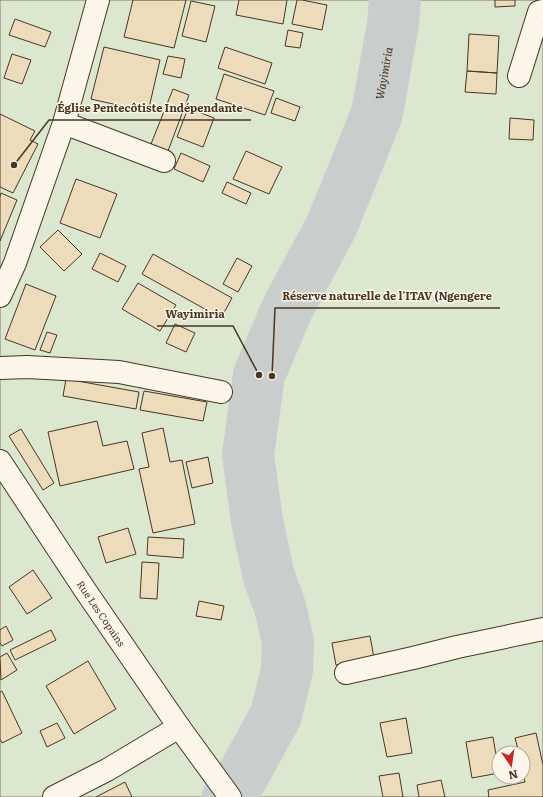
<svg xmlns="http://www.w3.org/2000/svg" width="543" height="797" viewBox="0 0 543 797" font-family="Literata,serif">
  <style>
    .green { fill: #dce7d0; stroke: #887966; fill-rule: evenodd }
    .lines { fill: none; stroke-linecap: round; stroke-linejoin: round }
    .river { stroke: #c9cecd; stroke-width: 52 }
    .building { fill: #ecdcbc; stroke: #4a3520 }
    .street-casing { stroke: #4a3520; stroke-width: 24 }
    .secondary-casing { stroke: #4a3520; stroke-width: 24 }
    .street { stroke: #fbf6e9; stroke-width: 22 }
    .secondary { stroke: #fbf6e9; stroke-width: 22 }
    .labels { text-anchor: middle; stroke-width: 3; stroke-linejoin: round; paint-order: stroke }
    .street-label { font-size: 10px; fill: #4a3520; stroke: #fbf6e9 }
    .water-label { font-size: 11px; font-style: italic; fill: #4a3520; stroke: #fbf6e9 }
    .leader { fill: none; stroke: #4a3520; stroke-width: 1.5 }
    .callout-dot { fill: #4a3520; stroke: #fbf6e9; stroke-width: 1.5 }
    .callout-label { font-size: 11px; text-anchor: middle; font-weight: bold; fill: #4a3520; stroke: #fbf6e9; stroke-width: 3; stroke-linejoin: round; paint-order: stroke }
  </style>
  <rect width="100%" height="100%" fill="#fbf6e9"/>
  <path class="green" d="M0,0H543V797H0ZM499,753H523V777H499Z"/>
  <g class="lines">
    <path class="river" id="s1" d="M228,797L241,779L276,715L287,670L288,642L280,607L269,577L257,521L248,455L259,375L288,307L331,227L362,151L377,113L393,24L395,0"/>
  </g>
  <path class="building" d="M133,0H186L174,48L124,37Z
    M239,0H287L283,24L236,15Z
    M297,0H302L327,5L322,30L292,24Z
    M495,0H515V6L495,7Z
    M191,1L215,6L206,42L182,36Z
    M15,19L51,32L45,47L9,35Z
    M288,30L303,33L300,48L285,46Z
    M469,34L499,36L497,73L467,71Z
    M104,47L160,60L148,112L91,99Z
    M225,47L272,63L265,84L218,68Z
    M12,54L31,60L22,84L4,78Z
    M168,56L185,59L181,78L163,74Z
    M467,71L497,73L496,94L465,92Z
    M224,74L274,91L265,115L216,99Z
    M173,89L189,95L168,151L151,144Z
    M276,98L300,107L295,121L271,113Z
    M188,108L214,118L203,147L177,137Z
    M0,114L35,131L30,140L38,144L13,193L0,187Z
    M510,118L534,120L533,140L509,139Z
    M246,151L282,167L269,194L233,179Z
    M181,153L210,166L203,182L174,169Z
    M76,179L117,194L100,238L60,223Z
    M227,182L251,193L246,204L222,193Z
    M1,193L17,200L0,241V197Z
    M58,230L82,254L64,271L40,247Z
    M100,253L126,266L118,282L92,269Z
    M153,254L232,298L221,318L142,274Z
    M237,258L252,266L238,292L223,284Z
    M138,283L176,305L160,331L122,309Z
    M26,284L56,296L35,350L5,339Z
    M175,324L195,333L186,352L166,343Z
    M47,332L57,335L50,353L40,350Z
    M66,379L139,392L136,409L63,396Z
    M144,391L207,402L203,421L140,410Z
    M97,421L103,446L127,441L134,469L60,486L48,432Z
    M163,428L170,462L182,460L195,524L153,533L139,469L149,467L142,433Z
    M21,429L54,483L43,490L9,436Z
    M208,457L213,483L192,488L186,462Z
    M128,528L136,554L106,563L98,537Z
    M148,537L184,539L183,558L147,555Z
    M142,562L159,563L157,599L140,598Z
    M33,570L52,598L27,614L9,587Z
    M199,601L224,606L221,620L196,616Z
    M6,626L13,640L2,646L0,643V630Z
    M51,630L56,640L15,660L10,650Z
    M370,636L374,658L336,665L332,643Z
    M7,653L17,670L1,680L0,657Z
    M88,661L116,709L74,734L46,686Z
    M2,691L22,733L2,743L0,739V692Z
    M406,718L412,753L387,757L380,723Z
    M57,723L65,738L47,747L40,731Z
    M536,733L543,765V797H489L488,790L525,782L523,772V753H519L515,738Z
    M493,737L499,773L472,778L466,742Z
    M399,773L403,797H383L379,776Z
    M441,780L445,797H419L417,785Z
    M125,782L132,797H96Z"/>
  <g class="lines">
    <g class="street-casing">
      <path id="street" d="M519,76L539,12L543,11
        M64,123L164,161
        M0,296L15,263L64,123L98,0
        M0,368L27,367L119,372L221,392
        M346,673L413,658L457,647L543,629
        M54,797L107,770L179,727"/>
    </g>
    <g class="secondary-casing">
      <g id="secondary">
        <path id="s2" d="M0,461L85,590L179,727L230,797"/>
      </g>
    </g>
    <use href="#street" class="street"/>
    <use href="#secondary" class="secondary"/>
  </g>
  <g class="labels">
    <g class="street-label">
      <text dy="4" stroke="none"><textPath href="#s2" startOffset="183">Rue Les Copains</textPath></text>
    </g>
    <g class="water-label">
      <text dy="4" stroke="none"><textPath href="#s1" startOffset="770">Wayimiria</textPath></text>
    </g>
  </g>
  <path class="leader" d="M14 165L49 120H251M272 376L275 308H500M259 375L233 326H157"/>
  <g class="callout-dot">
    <circle cx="14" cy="165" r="4"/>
    <circle cx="272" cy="376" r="4"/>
    <circle cx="259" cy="375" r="4"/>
  </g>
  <g class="callout-label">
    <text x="150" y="112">Église Pentecôtiste Indépendante</text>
    <text x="387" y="300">Réserve naturelle de l'ITAV (Ngengere</text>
    <text x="195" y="318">Wayimiria</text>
  </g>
  <g transform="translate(511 765) rotate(167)"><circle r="19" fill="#fbf6e9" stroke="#b4a999"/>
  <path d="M0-3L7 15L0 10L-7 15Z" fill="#c62828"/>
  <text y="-6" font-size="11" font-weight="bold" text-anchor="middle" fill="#4a3520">N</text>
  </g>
</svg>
